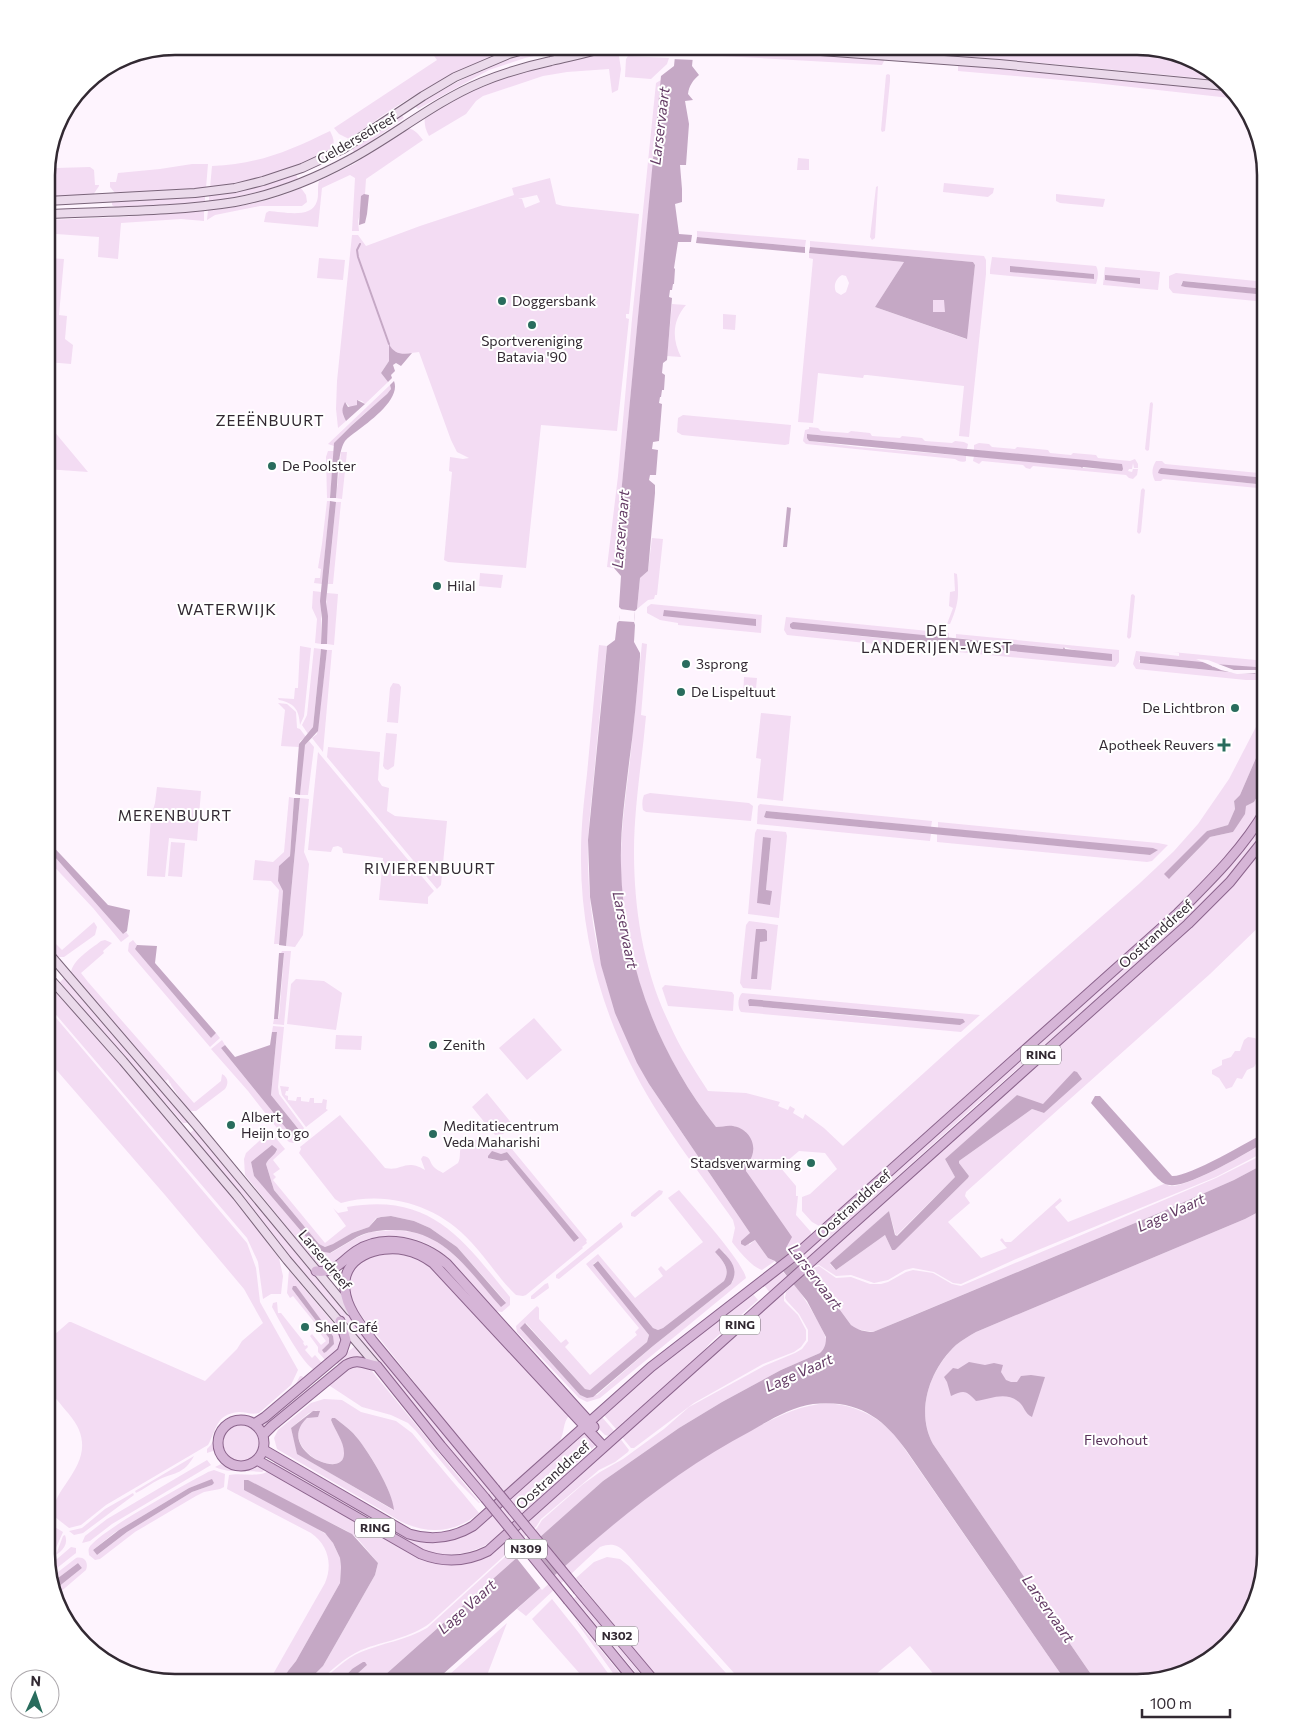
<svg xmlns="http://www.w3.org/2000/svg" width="1312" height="1729" viewBox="0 0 1312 1729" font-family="Commissioner,sans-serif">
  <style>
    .green { fill: #f3dcf3; fill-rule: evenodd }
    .water { fill: #c5a8c5; fill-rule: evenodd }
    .pier { fill: #fef4fe }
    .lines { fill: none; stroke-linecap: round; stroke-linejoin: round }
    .stream { stroke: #c5a8c5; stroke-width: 2 }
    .secondary-casing { stroke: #796479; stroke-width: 10 }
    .primary-casing { stroke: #8b648c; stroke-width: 11 }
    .secondary { stroke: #ebdaeb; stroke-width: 8 }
    .primary { stroke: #d6b5d7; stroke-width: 9 }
    .primary-bridge-casing { stroke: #8b648c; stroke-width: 11; stroke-linecap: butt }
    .primary-bridge { stroke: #d6b5d7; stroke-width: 9 }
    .poi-dot { fill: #296c5d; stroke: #fff; stroke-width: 2 }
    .labels { text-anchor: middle; stroke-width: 4; stroke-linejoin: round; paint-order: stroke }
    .shield { fill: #fff; stroke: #706970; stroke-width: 1 }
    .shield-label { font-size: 12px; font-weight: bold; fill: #322932 }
    .street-label { font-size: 14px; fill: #322932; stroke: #fff }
    .poi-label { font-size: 14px; fill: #322932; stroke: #fff; text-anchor: start }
    .park-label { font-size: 14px; fill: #573159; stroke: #fff }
    .water-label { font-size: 15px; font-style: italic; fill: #643c65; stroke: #fff }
    .neighbourhood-label { font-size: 15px; letter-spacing: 1px; fill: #322932; stroke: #fff }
    .quarter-label { font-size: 16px; letter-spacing: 1px; fill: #322932; stroke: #fff }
    .rim { fill: none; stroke: #322932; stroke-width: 2.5 }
  </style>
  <rect width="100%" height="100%" fill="#fef4fe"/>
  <path class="green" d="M427,46H526C479,60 438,81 397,106C381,116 365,128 349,139L339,134L334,128L437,60Z
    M555,46L556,51L525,58L489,70L418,109L415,106C463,78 499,57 555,46Z
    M613,46L618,50L621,69L618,90L612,93L609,69L567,72L543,76L483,96L476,101L466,114L429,136C425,128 424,124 425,115L493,79L600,52Z
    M627,46H671V49H643L642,51L626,50Z
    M700,46L882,56L884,61L882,65L722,56L715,55L714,52L708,51V54H701L699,51Z
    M906,46L1145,47L1202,64L1219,80L1010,60L904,52Z
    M628,56L669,58L667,64L651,79L625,77L626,59Z
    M958,62L1228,88L1239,99L1095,83L958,71Z
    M888,74L890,75V81L885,131L882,132L881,130L886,75Z
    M661,80L614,568L607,567L618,476L632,319L656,83Z
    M401,114L404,118L355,153L351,148Z
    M407,128C415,129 418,134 423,140L366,179L365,194L358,221L359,231H352L355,178L350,175L322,188L318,227L264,222L266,213L269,211C284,212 312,219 317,201C319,195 317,187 319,181L354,164Z
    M330,131C333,137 336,143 331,149C321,164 231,185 210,188L212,166C259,164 289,151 330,131Z
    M798,158L809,159V170H797Z
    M47,164L56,168L90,167L94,170L95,185H99V186L93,195L47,197Z
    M192,164H208L206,188L115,193L110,187V182H116L118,173L160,169Z
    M296,174L298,179C269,190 240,197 209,202V196L249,189Z
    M550,178L556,204L563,206L639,214L629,314H626V318L629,319L617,431L541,425L526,568L448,562L444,560L452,472L449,471L450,457L463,459L469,458L457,452L451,440L419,352L396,355L390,346L389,361L381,373L388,382L365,404L362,401L358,400L357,405L351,408L346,403L343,415L346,421L338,428L336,409L337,381L352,235H358L366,246L420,226L514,195L512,188ZM537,195L540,202L525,208L522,199H518Z
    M944,183L994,188L993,193L988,197L943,192Z
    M878,186L875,238L872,240L870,237L876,187Z
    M301,188L306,195L307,202L302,206H260L215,215L207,220L208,210C240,207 272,201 301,188Z
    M1056,194L1105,199L1103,207L1060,203L1056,201Z
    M205,196V202L200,203L115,207L112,205V202L117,200Z
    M204,211V221L181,219L121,223L118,259L98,257L99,237L56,234L53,253L47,252V220L120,217Z
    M697,231L806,240L805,247L697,237Z
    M810,241L984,256L986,260V274L969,437L959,436L964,386L867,375H864L863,378L818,373L813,423L798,422L813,259L809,258V253L904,262L875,307L966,339L975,265L973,262L810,247ZM842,275L846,276L849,283L846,292L841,295L836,292C833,286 836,278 842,275Z
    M992,257L1096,266C1099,271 1098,278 1096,284L990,274V270ZM1011,266L1094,274V279Z
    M47,258L64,259L59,315L67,316L65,339L73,345L71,364L47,362L55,270L47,317Z
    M319,258L345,260L343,280L317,278Z
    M1105,267L1160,272L1158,290L1103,285Z
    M1176,273L1266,282V289L1185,281L1182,282L1181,286L1266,295V302L1173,293L1169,288V276Z
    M933,300H945V312H933Z
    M672,304L686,305C672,321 672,339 681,357L667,356Z
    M723,314L736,315L735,330L723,329Z
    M47,366H55L48,417L47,415Z
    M390,385L391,389L387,394C376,405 338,434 334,446L328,444Z
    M1152,402L1153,404L1149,450L1147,451L1145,449L1150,403Z
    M683,415L791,425L789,444L785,445L682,435L677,432L678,418Z
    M48,424L88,472L46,469Z
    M809,427L818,428L821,431L848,433L851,431L870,433L872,436L900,438L902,436L922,438L925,441L952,443L955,441L964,442L968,444L967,449L807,434L809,441L858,447L966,456V461C962,463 958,461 955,459L806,444L803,441L805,430L809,429Z
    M979,443L989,444L992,447L1015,449L1017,447L1048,450L1050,453L1071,455L1073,453L1096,455L1098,458L1130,461L1135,459L1138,464V468H1134L1133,463L1132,469H1129L1128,471L1132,472L1133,469H1138L1137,475L1133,479L1129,478L1126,475L1033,466L1030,469L1026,468L1023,465L982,461L979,464L973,461L974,456L1081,467L1082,468L1123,470L1087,461L974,450V445Z
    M328,451H334L330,498H327L326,457Z
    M341,452H347L342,499L336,498Z
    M1156,461H1162L1165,464L1259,473L1266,471V478L1160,469L1161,474L1266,485V491H1260L1258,488L1163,479L1161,481H1155C1151,473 1152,468 1156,461Z
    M1143,488L1145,490L1141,532L1139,534L1137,532L1141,490Z
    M327,501H330L322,584L314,583L315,578H320L321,569L318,568L322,544Z
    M336,502H341L333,584H328Z
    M652,538L663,539L657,595H655L654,599L648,600L637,609L640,578L648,571Z
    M480,573L503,575L501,588L479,586Z
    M954,573L957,574C959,596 959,603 950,624H947L953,608L949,606L950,592L955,591Z
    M313,591L321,592V644L315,643L317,619L312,608Z
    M327,593L338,594L334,645L327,644C328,627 325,610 327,593Z
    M1133,594L1135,596L1131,637L1129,639L1127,637L1131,595Z
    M651,604L762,615L761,633L678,625V623L660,620L647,613V607Z
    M786,617L949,633V638L790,629L948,645V649L945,651L787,635L784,630Z
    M956,634L1119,650V662L1115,667L957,652L954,651L955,645L1112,660L1064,647V649L956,638Z
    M642,643L647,644L641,715L646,716C642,761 634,807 634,852C634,911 644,972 670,1025C680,1048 694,1069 708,1091L746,1093L780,1102L778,1106L788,1110L790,1106L795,1109L793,1113L803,1119L805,1114L824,1128L843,1146L956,1044L1140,883L1174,851L1198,824L1229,779L1258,723L1266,700L1260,721H1264L1266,714V747L1256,758L1240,795L1234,801L1235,809L1228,825L1207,831L1169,879L1210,837L1233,832L1246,806L1254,802L1266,781V803L1254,823L1218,869L1187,899L896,1158L821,1227L812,1222L802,1211V1197L810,1194L837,1169L825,1153L799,1151L780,1167L796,1186V1196H798L796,1215L811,1232C811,1242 798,1248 790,1254L746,1171V1166L750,1160L746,1132L734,1126L716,1127C657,1053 620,957 621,861C621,827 626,794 630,760C634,721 638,682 642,643Z
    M599,645L607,646C602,689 598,732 594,775C591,806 587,836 588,866C590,946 612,1015 649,1084L750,1233L749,1245L755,1240L768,1258L775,1261L762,1270C752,1267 739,1251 732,1242L735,1228L733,1220C698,1170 658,1120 631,1065C598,1000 580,926 581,853C581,827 584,800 587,774C591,731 595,688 599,645Z
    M300,646L311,648L304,716L300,725C299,709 294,703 279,700L278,698L294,699L295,688H298Z
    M314,648L321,649L313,727L308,734L302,725L307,715Z
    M327,650H332L323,752L312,738L317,734Z
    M1136,651L1179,656V653L1172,652L1266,661V677H1262L1261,680H1246L1136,669L1133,664ZM1139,660L1212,664L1211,665L1213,667L1215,664L1257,668L1255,674L1241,673L1240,671L1238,670L1237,673L1140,663Z
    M744,677L757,678L755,699L743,698Z
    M393,683L399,684L401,687L398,723L387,722L390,688Z
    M278,703L287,704L296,712L297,728L300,729L306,737L300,741L299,747L281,746L285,710Z
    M761,713L791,716L783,801L757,798L761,759L756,758Z
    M386,733L397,734L394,766L388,770L385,769L383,766Z
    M309,741L314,747L308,795H300L304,748L305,745Z
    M328,747L380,752L378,780L382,786L389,788L387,811L395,816L447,821L441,885L437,889L327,757Z
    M318,752L434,891L428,897V904L379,900L383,858L343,853L342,848L338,846L333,847L331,852L308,850Z
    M157,787L201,791L197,841L169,838L165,877L147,876V873L151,817L155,803Z
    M650,793L749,803L753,806L751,821L646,812L643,810C642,806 642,800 644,795Z
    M289,797L294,798L290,856L278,881L283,891L279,944H274L279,890L271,881L253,880L255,860L273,862L284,852Z
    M300,798L309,799L304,852L309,864L303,935L295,947L286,946Z
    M760,804L932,821L931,827L766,811L764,817L766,818L931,834L930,841L757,824L758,806Z
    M1266,818V830L1241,863L1215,891L1162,941L965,1115L800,1265L796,1260L1206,893L1243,851Z
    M938,822L1158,843L1168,845L1152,861L1147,862L937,842V834L1150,855L1157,849L938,828Z
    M757,829L786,832L787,836L779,918L748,914L755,833ZM763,837L771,839L766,890Z
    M171,842L185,843L182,877L168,876Z
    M1266,843V891L1261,898L1266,903V920L1210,974L966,1192L965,1196L970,1203L948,1222L981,1258L1007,1248L1000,1240L1002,1238L1005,1242H1011L1060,1198L1062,1201L1055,1207L1068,1222L1164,1184C1166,1184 1169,1186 1171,1186C1189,1187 1248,1152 1266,1142V1151L1216,1177L1016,1259L961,1284L953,1283L934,1272L913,1268L905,1270L888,1280L874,1283L851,1275L836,1276L819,1265L812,1266L1048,1054ZM1082,1077L1044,1113L1032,1109L959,1161V1163L969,1176L968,1178L895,1250H892L885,1235L836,1270L830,1264L889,1211L896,1236L955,1177L945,1159L1017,1095L1042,1105Z
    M46,847L123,934L126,932L129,936L121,942L93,908L46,858Z
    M749,921L778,925L771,990L743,988L740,983L746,925Z
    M94,922L97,927L95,935L64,957H55L46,947V934L62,950Z
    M105,940L112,943L103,951L104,953L81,973L88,982L194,1103L221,1081L222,1074C228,1077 229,1083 225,1089L196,1111H190L187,1109L171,1085V1083L170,1084L168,1079L166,1081L158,1075L71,973C72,960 91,949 101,941Z
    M133,940L137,945L135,949L211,1038L216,1033L220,1038L210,1047L128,951L129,943Z
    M282,951H291L284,1025L273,1024L274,1019L279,1018L284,954L281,953Z
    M46,978L93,1031L235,1200L279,1258L283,1276L281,1294H271L263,1299L258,1262L247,1238L46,1003Z
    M64,978L188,1121V1123H183L59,983Z
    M296,979L324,981L342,993L336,1030L287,1024L291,984Z
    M665,985L732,992L734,995L733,1011L668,1006L662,988Z
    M742,993L980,1015L961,1032L741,1012C737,1007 738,997 742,993ZM750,999L963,1019H885L752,1006L748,1000Z
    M46,1006L247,1243L256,1268L260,1302L298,1370L291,1385L259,1413C252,1415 246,1412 239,1412C215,1414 217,1430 208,1445L106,1505L81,1525L69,1528L55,1517C44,1489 110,1461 68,1413C61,1405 55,1396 46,1390V1342L69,1322H71L205,1381L237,1349L242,1341L263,1323L244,1289L165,1195L46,1058Z
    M534,1018L562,1050L527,1080L499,1048Z
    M273,1026L284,1027L278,1087L279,1094L304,1128L303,1130L306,1133L293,1143L289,1142L284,1137L248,1091L211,1049L222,1040L225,1045L221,1048L289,1132L300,1131L271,1095L277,1033L272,1032Z
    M336,1035L362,1036L361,1050L335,1049Z
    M1248,1037L1255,1038L1257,1040L1256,1049L1266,1050V1055L1258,1060L1254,1067L1247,1070L1242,1079L1237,1078L1232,1087L1226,1089L1219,1078L1212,1074V1070L1222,1065V1060L1231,1057L1235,1051H1240L1244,1040Z
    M280,1086L289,1087L288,1091H286L285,1095L288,1096V1100L296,1101L297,1097H301V1101L309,1102L310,1098H314V1103H322L323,1099L327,1100L326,1109L328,1110L306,1127L282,1095Z
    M487,1093L513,1125L503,1134L495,1135L472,1107Z
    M340,1115L385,1168C402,1172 405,1158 425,1170L421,1159L423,1156C431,1157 429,1161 433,1166C435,1169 440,1171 443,1173L458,1163C461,1158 459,1152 461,1147C464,1136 483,1141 492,1141L495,1145L499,1147L507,1143L587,1240L586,1241L587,1243L582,1247L583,1248L526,1295L523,1296L516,1295C499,1279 487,1259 471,1242C439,1206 388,1190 341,1203L335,1199L299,1153L301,1149L300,1147ZM492,1152L501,1154L507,1152L579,1239L574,1242L507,1160L501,1161L490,1159Z
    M195,1129L489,1487V1491L496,1499L494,1500L429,1426L199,1145L190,1133Z
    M270,1131L285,1149L273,1160L280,1169L273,1174L276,1177L273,1180L325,1243L346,1226L333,1208L338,1213L348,1211L347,1207C432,1192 463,1240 510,1297V1305L502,1312L494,1311C477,1292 459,1267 440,1252C414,1232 377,1232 350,1249C340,1256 330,1269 317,1265L245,1175L244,1159L246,1153ZM277,1151L267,1160L266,1164L274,1190L319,1244L325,1247L334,1244L352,1233L369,1227L376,1218L380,1217L391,1216L414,1221L430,1228L457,1247L506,1302L445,1247L427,1236L419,1233L396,1230L370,1232L356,1238L331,1253L318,1251L254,1176L251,1162Z
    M1266,1153V1163L1234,1180L1159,1213L873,1332L856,1329L851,1325L821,1284L808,1273L813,1268L819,1266L836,1278L851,1277L870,1284H881L888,1282L906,1272L913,1270L933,1273L952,1284L961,1286L1216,1178Z
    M659,1190L663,1191L662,1194L635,1217L631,1216V1213Z
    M679,1190C693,1207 742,1260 746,1278L600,1398L587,1402L579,1398L517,1332L516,1326L537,1306L539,1308V1319L561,1343L566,1339L569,1343L565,1347L590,1375L637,1335L635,1332L639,1328L586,1264L598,1254L635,1298L663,1276L658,1269L661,1266L666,1271L703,1242L668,1198ZM721,1251L725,1253L733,1281L731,1284L653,1346L597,1395L583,1396L580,1395L521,1328L526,1323L585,1389L590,1390L647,1342L649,1335L593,1264L598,1261L653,1328L658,1330L663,1328L724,1281C731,1269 723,1261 715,1252Z
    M1266,1208V1554L1249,1618L1208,1661L1137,1683H1097L933,1444C915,1410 930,1370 956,1345C962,1340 969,1336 976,1332L1245,1219Z
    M621,1222L623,1227L559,1279L556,1278V1275Z
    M401,1252L431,1263L570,1415C562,1422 565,1434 559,1442L504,1491L497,1483L496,1484L426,1400L415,1383L356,1309L347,1288L353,1266L370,1254Z
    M289,1270L339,1330L342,1336L340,1349L326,1361L318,1352V1347L310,1336L312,1334L321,1345L326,1341L319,1332L317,1333L316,1331L319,1328L293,1296L290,1298L287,1293ZM295,1286L333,1336L325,1353L323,1349L329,1343L330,1339L292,1289Z
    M782,1271L788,1277L770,1293L764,1285Z
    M548,1283L549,1288L534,1299H531V1296L545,1284Z
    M794,1284C801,1292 825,1331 826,1339C827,1344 824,1349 820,1353L781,1370L722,1402L679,1428L603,1481L376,1683H347L367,1665L352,1669L339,1683H320C333,1671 345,1659 361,1652C382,1643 407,1640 427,1628L537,1528L542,1520L582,1485L600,1472L623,1459L664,1429L689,1407L764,1366L795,1353L802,1349L808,1341V1330L799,1314L787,1301L785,1298L786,1292Z
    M789,1287L784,1293V1301L798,1315L806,1330V1340L801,1347L794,1352L763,1364L694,1403L634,1448H631L621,1436Z
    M752,1293L758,1300L712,1341L698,1357L617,1430L603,1414L705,1327Z
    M277,1302L278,1313H281L304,1342L303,1343L305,1346L307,1345L308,1347L305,1350L312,1358L315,1355L321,1362L322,1366L315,1370C304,1367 279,1320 272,1307L273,1303Z
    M355,1346L364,1357C352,1356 345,1365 333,1364Z
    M354,1364L371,1370L480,1503H479L459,1483L416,1431L408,1423L391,1415L362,1407L327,1384Z
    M300,1376H302L306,1381L253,1420C239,1416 223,1419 217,1436C215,1441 216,1446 213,1451L207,1453V1449C219,1439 214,1422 233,1417C243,1414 251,1419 260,1415L293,1389Z
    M308,1384L312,1390L263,1428L260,1425Z
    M324,1399L342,1400L361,1412L396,1421L412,1433C434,1460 458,1487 479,1513C456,1533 427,1535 400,1521L277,1449L274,1438L278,1430L311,1403ZM317,1410C311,1416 303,1419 300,1426C288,1453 340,1477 344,1456C347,1444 335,1431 331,1420L333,1418H335C341,1423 348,1428 353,1433C367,1448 394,1492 393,1510L298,1454L291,1428L309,1413Z
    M827,1403C854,1405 876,1415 895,1435L1067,1683H941L910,1646L865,1683H743L625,1552C617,1544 611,1543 600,1547L526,1616L517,1609C589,1544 660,1479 746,1433C773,1419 795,1406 827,1403Z
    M601,1416L615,1432L609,1436L605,1435L593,1423Z
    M223 1443a18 18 0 1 1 36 0a18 18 0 1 1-36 0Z
    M585,1431L597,1442L595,1446L494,1540C473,1554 450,1558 426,1552L272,1465L276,1459L401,1533L451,1539Z
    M619,1437L629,1450L628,1452L615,1462L599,1470L541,1519L536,1527L430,1623C411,1638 384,1641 361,1650C344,1658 331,1670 318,1683H306L323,1666L375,1575L378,1563L357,1538L347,1531L245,1480L330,1537L340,1558L341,1567L340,1583L296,1661L288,1671L281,1683H268L325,1583C333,1564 328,1545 311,1533L227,1489L229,1475C241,1472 262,1479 270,1469L416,1554L477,1557Z
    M194,1456C184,1474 176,1472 160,1479C152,1483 144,1489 136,1493L135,1491Z
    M207,1460L211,1465L112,1524L90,1541L82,1543L85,1536L107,1519Z
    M221,1464L241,1469L258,1465L266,1469L262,1472C248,1470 229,1474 215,1467Z
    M214,1470L225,1474L224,1487L220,1489L204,1492L196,1496L135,1532L100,1559L95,1560L89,1555C89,1552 88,1551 89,1548C97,1532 188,1483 208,1472ZM212,1480V1485L192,1492L127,1532L97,1555L93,1550L114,1533L189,1488Z
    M133,1493L134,1495L83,1533L74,1535L69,1531L82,1528L105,1509Z
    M46,1525L53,1526L63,1532L55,1550L47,1557Z
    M65,1535C70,1548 57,1554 48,1561V1560L57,1552L63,1536Z
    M71,1547L76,1548V1553L52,1572L50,1565Z
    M607,1557L620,1559L629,1566L735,1683H661L576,1578L594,1562Z
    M76,1558C84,1556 89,1562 86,1570L58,1594L57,1588L82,1568L78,1563L54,1581L53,1576Z
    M577,1596L648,1683H644L574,1598Z
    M552,1599L579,1633L615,1683H588L536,1624L532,1619Z
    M575,1620H576L628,1683H620Z
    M507,1623L484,1683H440Z"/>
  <path class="water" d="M676,46H694L692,66L699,75C693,80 689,86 688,94L693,100L685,101L689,124L686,165H680L682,189V202L675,204L679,234L692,235L691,242H678L674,268L675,269L674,284H673L672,290H670L669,297L672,298L667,360L663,363L662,373L665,375L664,390H662L661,397H660L659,403L662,404L659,441L653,442L652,449L658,450L656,475H650L649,480L655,485V493L648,571L640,578L637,609L635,611L634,622L635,625L634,642L640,653V657C637,692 634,728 629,763C625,797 620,830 621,865C623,961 656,1051 716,1127C722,1127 727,1125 733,1126C747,1128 757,1142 752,1156C750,1162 746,1164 746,1171L792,1237L786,1248L808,1273L821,1284L851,1325C858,1330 865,1332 873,1332L912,1316L1159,1213L1234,1180L1266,1163V1208L1245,1219L976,1332C969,1336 962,1340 956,1345C930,1369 915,1411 933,1444L1097,1683H1067L906,1450C883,1417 856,1399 813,1404C791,1407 770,1420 751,1431C675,1471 611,1525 547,1582C509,1616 471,1649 433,1683H376L603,1481L679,1428L722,1402L781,1370L820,1353C825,1348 826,1344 826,1337L807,1301L775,1261L768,1258L755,1240L745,1246L741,1244V1241L750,1233L649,1084L637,1063L615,1013L601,965L590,897L588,840L607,646L615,640L617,623L619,621L621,609L619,607L621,576L614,568L661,76L674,66Z
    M364,194L369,195L367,214L365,223L359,225L361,196Z
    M697,237L805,247V253L696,243Z
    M810,247L973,262L975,265L967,339L875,307L904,262L809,253ZM944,300L945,312H933V300Z
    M1010,266L1094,274V279L1010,272Z
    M55,270L47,362V317L50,273Z
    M1105,275L1140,278V284L1105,280Z
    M1183,281L1266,289V295L1185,287L1181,286Z
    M389,344C394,354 402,355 412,353L401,366L396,363L393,365L395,371L391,375L392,378L388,382L381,373L389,361Z
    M394,381C401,399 370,421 357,431C353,434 348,437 345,441C337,453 338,483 336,498H330L334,443L351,426L387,394L391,389L390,385Z
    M357,400L365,404L346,421C342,413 341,410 345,402L348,407L357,405Z
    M807,434L1086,460L1122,464L1123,469L1122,471L1083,467L1082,468L1081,467L809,441L807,438Z
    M1161,468L1266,478V485L1161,474L1158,473L1159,470Z
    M330,501L336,502L326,602L328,616L327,644H321L322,619L320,601Z
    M787,507L791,508L787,547H783Z
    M664,610L756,619V626L663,616Z
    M793,622L1063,649L1064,647L1065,649L1112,654V661L792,629L790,627V624Z
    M321,649L327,650L318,731L305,745L300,795L295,794L299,744L313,727Z
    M1140,656L1212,663L1211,665L1213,667L1215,664L1256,667L1258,670L1255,674L1240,673V671H1238V673L1140,663Z
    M1266,747V781L1254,802L1246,806L1245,814L1233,832L1210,837L1169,879L1164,874L1207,831L1228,825L1235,809L1234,801L1240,795L1256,758Z
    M294,798H300L286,946L279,945L283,891L278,881L279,866L290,856Z
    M766,811L1153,848L1158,850L1150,855L766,818L764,817Z
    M763,837L771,838L766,890L772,891L770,905L757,903Z
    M46,839L108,905L130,910L127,931L123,934L46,847Z
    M756,929H765L767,931V941L760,942L757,979H751Z
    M137,945L157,946L155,963L216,1033L211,1038L135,949Z
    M279,953H284L278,1019H274Z
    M750,999L963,1019L965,1022L960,1025L752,1006H749L748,1000Z
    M272,1032H277L271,1095L300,1131L295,1137L289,1132L221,1048L225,1045L235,1057L270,1045Z
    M1074,1071L1077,1072L1082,1079L1044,1113L1032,1109L959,1161V1163L969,1176L968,1178L895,1250H892L885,1235L836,1270L830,1263L889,1211L895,1235L897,1236L955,1177L945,1159L1017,1095L1043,1104Z
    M1095,1096H1100L1172,1176C1189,1177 1248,1142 1266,1132V1142C1247,1152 1189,1188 1170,1185C1164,1185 1159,1180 1154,1175L1091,1103Z
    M272,1145L277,1149C276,1155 268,1158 266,1164L274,1190L319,1244L325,1247L333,1244L352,1233L369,1227L377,1218L381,1217L391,1216L414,1221L430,1228L457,1247L506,1303L501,1307C468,1271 444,1228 390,1230C378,1230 367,1232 357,1237C348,1242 339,1248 330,1253L318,1251L254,1176L251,1162Z
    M492,1151L501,1154L507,1152L579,1238L574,1242L507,1160L501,1161L488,1158V1156Z
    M719,1248C730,1259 740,1268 731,1284L653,1346L593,1397L587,1398L580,1395L520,1328L525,1323L585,1389L590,1390L647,1342L649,1335L593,1265L598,1261L653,1328L658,1330L663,1328L724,1281C731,1269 723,1261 715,1252Z
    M293,1286H296L333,1336L334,1344L326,1352L324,1353L322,1350L329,1343V1338L292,1289Z
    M969,1362L985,1365L994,1363L1003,1365L1001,1372L1006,1380L1011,1382H1017L1021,1376L1031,1375L1045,1377L1032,1417C1024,1413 1025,1407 1019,1402C1005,1391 991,1399 976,1401C966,1390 964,1390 951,1396L947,1382L944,1377L953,1368L958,1369Z
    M313,1411H320L318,1417L307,1418C274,1449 345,1482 344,1453C344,1441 335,1431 331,1420L332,1418H335C341,1423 348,1428 353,1433C367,1448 393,1491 394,1510L297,1454L291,1428Z
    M212,1479L214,1483L212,1485L192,1492L127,1532L97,1555L93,1550L119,1530L189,1488Z
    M244,1480H248L352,1534L378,1563L375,1575L323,1666L306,1683H281L288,1671L296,1661L340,1583L341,1567L340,1558L333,1543L325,1533L244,1490Z
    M78,1563L82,1568L57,1588L54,1581Z
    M363,1662H365L367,1665L347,1683H339L352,1669Z"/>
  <path class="pier" d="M673,50L696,51L695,60L672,59Z
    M620,609L635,611L634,622L619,621Z
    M1196,659L1208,660L1234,670H1260L1258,673L1237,674L1221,670Z
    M529,1543L556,1577L542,1590L515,1556Z"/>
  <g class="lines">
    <path class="stream" d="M360,244L357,250L358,257L389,344"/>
    <g class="secondary-casing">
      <path id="secondary" d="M752,46L999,64L1225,86
        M47,201L195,193L235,188L263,181L302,168L343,149L423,96L455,77L509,54L538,46
        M47,214C109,211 173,212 235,202C274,195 314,179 349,160C394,136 434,102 482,82C504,73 528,66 551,61C571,56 590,53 609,46
        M46,950L196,1125L350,1311
        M46,974L123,1061L237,1196L287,1260L377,1366"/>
    </g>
    <g class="primary-casing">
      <path id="primary" d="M316,1271C335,1274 341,1261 356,1251C384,1232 423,1243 447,1264L594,1427
        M218 1443a23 23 0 1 1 46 0a23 23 0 1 1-46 0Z
        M254,1424L265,1417L342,1352L346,1340L340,1321
        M263,1435L272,1426L346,1365C358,1358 364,1364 377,1366L441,1446L485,1498
        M264,1450L409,1534C432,1541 453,1538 473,1526L651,1367L798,1253L1178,913C1210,881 1243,849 1266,809
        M257,1460L421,1554C444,1563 466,1562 488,1551L1188,924L1230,882L1266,837
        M495,1489L372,1340C361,1325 347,1309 345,1290C341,1256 379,1245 405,1250C415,1252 425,1257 433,1263L604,1447
        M578,1590L656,1683
        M568,1600L636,1683"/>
    </g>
    <use href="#secondary" class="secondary"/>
    <use href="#primary" class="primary"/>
    <g class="primary-bridge-casing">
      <path id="primary-bridge" d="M495,1489L578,1590
        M485,1498L568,1600"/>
    </g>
    <use href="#primary-bridge" class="primary-bridge"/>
  </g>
  <g class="poi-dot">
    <circle cx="502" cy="301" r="5"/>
    <circle cx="532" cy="325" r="5"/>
    <circle cx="272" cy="466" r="5"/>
    <circle cx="437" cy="586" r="5"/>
    <circle cx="686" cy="664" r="5"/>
    <circle cx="681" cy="692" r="5"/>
    <circle cx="1235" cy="708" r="5"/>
    <path d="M1221.5 737.5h5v5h5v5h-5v5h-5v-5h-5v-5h5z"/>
    <circle cx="433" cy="1045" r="5"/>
    <circle cx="231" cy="1125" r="5"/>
    <circle cx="433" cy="1134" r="5"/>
    <circle cx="811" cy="1163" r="5"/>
    <circle cx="305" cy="1327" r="5"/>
  </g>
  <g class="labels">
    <g class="shield">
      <rect x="1021" y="1045.5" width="40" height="19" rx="4"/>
      <rect x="720" y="1315.5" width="40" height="19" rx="4"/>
      <rect x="355" y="1518.5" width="40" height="19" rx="4"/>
      <rect x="505" y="1539.5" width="42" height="19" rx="4"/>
      <rect x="596" y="1626.5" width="42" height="19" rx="4"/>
    </g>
    <g class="shield-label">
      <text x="1041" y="1059">RING</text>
      <text x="740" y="1329">RING</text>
      <text x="375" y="1532">RING</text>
      <text x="526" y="1553">N309</text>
      <text x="617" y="1640">N302</text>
    </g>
    <g class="street-label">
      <text transform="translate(357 138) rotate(-30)" y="5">Geldersedreef</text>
      <text transform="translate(1156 934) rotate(-42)" y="5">Oostranddreef</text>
      <text transform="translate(854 1204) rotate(-42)" y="5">Oostranddreef</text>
      <text transform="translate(325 1260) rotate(50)" y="5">Larserdreef</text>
      <text transform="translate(553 1475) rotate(-42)" y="5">Oostranddreef</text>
    </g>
    <g class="poi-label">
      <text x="512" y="306">Doggersbank</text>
      <text x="532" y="346" text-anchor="middle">Sportvereniging<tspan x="532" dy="16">Batavia '90</tspan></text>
      <text x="282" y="471">De Poolster</text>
      <text x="447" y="591">Hilal</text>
      <text x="696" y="669">3sprong</text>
      <text x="691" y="697">De Lispeltuut</text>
      <text x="1225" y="713" text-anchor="end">De Lichtbron</text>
      <text x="1214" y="750" text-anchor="end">Apotheek Reuvers</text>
      <text x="443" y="1050">Zenith</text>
      <text x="241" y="1122">Albert<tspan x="241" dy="16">Heijn to go</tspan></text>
      <text x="443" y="1131">Meditatiecentrum<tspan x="443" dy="16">Veda Maharishi</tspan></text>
      <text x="801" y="1168" text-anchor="end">Stadsverwarming</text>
      <text x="315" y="1332">Shell Café</text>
    </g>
    <g class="park-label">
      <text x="1116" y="1445">Flevohout</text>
    </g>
    <g class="water-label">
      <text transform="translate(660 126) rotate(-83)" y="5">Larservaart</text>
      <text transform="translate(621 529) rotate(-85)" y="5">Larservaart</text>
      <text transform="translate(625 930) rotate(79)" y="5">Larservaart</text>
      <text transform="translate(1171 1213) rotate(-24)" y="5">Lage Vaart</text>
      <text transform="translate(815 1277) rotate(53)" y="5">Larservaart</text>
      <text transform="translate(799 1373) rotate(-24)" y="5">Lage Vaart</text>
      <text transform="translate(467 1607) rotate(-42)" y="5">Lage Vaart</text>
      <text transform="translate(1048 1609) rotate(55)" y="5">Larservaart</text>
    </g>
    <g class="neighbourhood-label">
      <text x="270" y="426">ZEEËNBUURT</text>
      <text x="937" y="636">DE<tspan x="937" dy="17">LANDERIJEN-WEST</tspan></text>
      <text x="175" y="821">MERENBUURT</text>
      <text x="430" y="874">RIVIERENBUURT</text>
    </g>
    <g class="quarter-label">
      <text x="227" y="615">WATERWIJK</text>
    </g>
  </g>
  <path d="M0 0H1312V1729H0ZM175 55H1137A120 120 0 0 1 1257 175V1554A120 120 0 0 1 1137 1674H175A120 120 0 0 1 55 1554V175A120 120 0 0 1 175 55Z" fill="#fff" fill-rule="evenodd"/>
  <path class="rim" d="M175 55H1137A120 120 0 0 1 1257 175V1554A120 120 0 0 1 1137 1674H175A120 120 0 0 1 55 1554V175A120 120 0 0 1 175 55Z"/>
  <g transform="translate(35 1694) rotate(3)"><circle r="24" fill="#ffffff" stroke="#ada9ad"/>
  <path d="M0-4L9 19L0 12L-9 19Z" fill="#296c5d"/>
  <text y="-8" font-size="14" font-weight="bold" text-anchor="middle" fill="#322932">N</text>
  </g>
  <path d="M1142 1709v8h88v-8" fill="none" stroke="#322932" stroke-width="2.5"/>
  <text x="1150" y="1709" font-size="15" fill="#322932" stroke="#ffffff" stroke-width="4" paint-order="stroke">100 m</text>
</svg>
